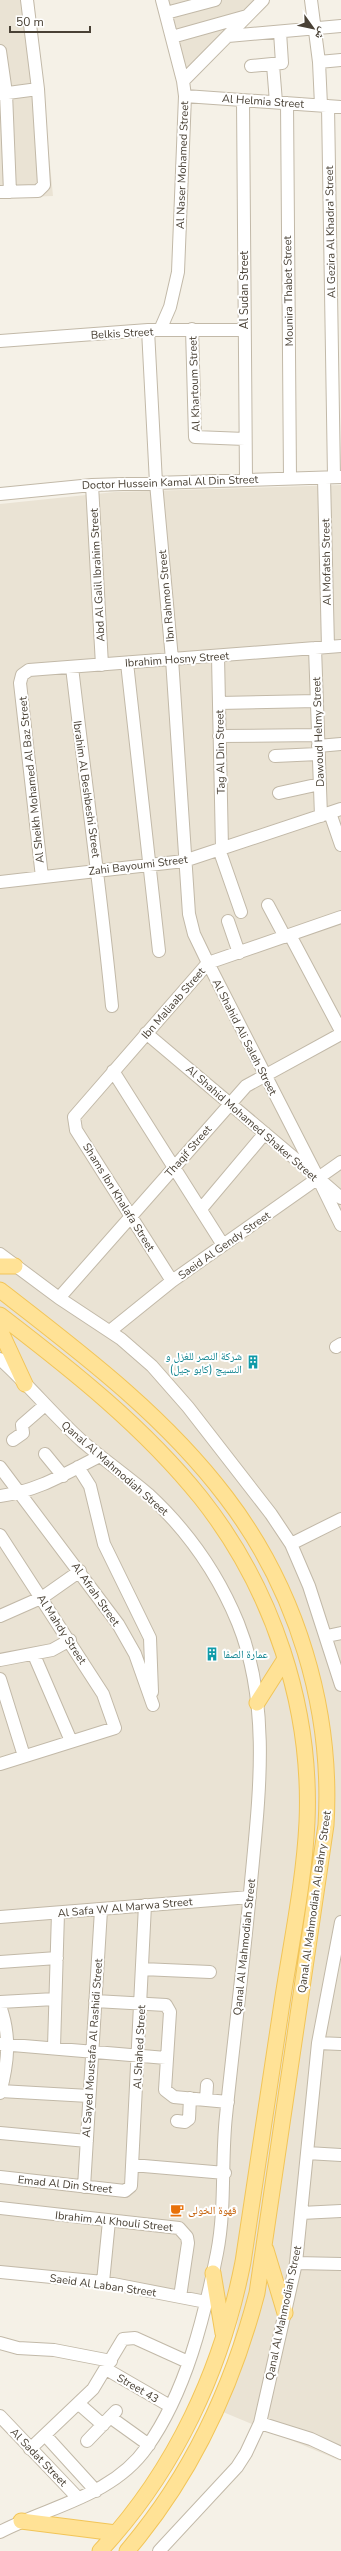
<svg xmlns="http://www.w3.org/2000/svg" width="341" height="2551" viewBox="0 0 341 2551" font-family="'Nunito Sans','Noto Naskh Arabic',sans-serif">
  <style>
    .residential { fill: #eae3d4 }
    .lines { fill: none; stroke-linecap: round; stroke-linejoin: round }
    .minor-casing { stroke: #c2b9a8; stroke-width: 14 }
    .major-casing { stroke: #f2c558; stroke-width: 17 }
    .minor { stroke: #fff; stroke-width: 12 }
    .major { stroke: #ffe296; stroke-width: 15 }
    .labels { text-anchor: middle; stroke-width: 4; stroke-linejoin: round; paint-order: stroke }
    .street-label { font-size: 11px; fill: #494135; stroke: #fff }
    .culture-label { font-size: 11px; fill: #0d838f; stroke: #fff; text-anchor: end }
    .food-label { font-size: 11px; fill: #c56008; stroke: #fff; text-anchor: start }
  </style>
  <rect width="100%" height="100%" fill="#f5f1e7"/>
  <path class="residential" d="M0,0H34L53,196L0,198Z
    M168,0H266V7L190,82Z
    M341,485V2461L223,2412L230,2358L240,2311L72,2280L0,2277V504L115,492Z"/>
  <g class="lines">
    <g class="minor-casing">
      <path id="minor" d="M311,0L319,62L321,105
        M166,13L215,0
        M228,36L341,26
        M172,37L247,16
        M0,51L6,93L10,192
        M319,62L341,60
        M273,65L276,102
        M251,66L282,63L280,32
        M183,81L263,0
        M0,94L38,89
        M185,96L341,107
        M243,100L246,480
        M287,103L290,478
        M328,106L334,477
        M0,192L38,191L44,185L38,89L27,0
        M192,329L195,437L245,439
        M148,330L156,483L172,659L189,914L194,934L208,963L318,1178L341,1198
        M160,330L170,307L178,272L185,96L183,81L162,0
        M0,341L148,330H244
        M324,478L328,647
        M92,485L102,665
        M0,494L92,485L341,477
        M315,648L321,816
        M218,656L222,848
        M127,663L159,951
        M72,667C85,780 101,893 112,1006
        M219,703L317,701
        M219,736L318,735
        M318,746L341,744
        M275,756L318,754
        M279,793L320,784
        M330,813L341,845
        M219,849L241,912
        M42,877L20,683L22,675L29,670L341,646
        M0,882L184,861L341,809
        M268,905L285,937
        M228,921L239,953
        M290,935L341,1031
        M146,1033L318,1178L341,1225
        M113,1071L223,1245
        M201,1209L265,1133
        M0,1254L59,1298L121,1339L152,1366L188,1407L271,1514L291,1544L309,1586L341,1685
        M172,1281L76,1130L74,1117L208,963L341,917
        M59,1298L246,1086L341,1034
        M110,1331L172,1281L341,1162
        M336,1347L341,1344
        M0,1359C29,1385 54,1416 83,1442C104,1460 127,1476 148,1494C187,1530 218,1574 238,1623C271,1705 259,1796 251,1882C244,1960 234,2038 226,2116C221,2162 226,2207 217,2253C204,2318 186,2392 147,2447C113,2496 50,2506 0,2532
        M13,1440L23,1433L22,1425L45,1405
        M45,1454L63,1476
        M0,1467L118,1624L135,1654L153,1705
        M78,1467L90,1486L104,1544L150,1638L152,1692
        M0,1496C38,1491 66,1473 100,1456
        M0,1535L103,1694L115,1728L0,1764
        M291,1544L341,1519
        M0,1616L43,1597L80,1571
        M327,1636L341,1633
        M34,1655L71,1741
        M0,1660L52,1650L70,1640
        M0,1679L24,1756
        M0,1917L250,1897
        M0,1962L57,1958
        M142,1969L210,1972
        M95,2001L166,2005L170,2012L165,2090L174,2097L228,2102
        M0,2002L55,1999
        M0,2006C11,2036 8,2063 0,2093
        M318,2043L341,2044
        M0,2044L166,2058
        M54,2047L58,1913
        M0,2091L89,2096
        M206,2100L207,2085
        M177,2121L185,2122L189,2119L190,2098
        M0,2133L87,2141
        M307,2153L341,2155
        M132,2165L225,2173
        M0,2177L125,2191L131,2186L145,1905
        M84,2187L101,1910
        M0,2208L179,2228L187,2237L188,2243L180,2297
        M301,2213L341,2211
        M296,2263L341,2264
        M0,2272L103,2282L206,2302
        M103,2282L109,2221
        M0,2343L18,2348L54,2350L111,2361
        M106,2369L170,2406
        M79,2404L103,2425
        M0,2416L78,2498
        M110,2417L149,2445
        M260,2423L311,2439L341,2453
        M45,2435L96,2491
        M87,2441L116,2411
        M30,2449L93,2389L123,2339L135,2338L188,2362
        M159,2551L237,2467L246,2453L260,2423L296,2263L318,2043L341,1922"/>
    </g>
    <g class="major-casing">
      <path id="major" d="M0,1266H15
        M0,1290C80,1352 164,1415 226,1497C297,1590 333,1709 326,1825L257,2293C232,2389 192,2475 127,2551
        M0,1315C72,1370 144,1427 201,1498C273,1589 312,1707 307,1822C304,1883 291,1943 282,2003C269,2089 256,2175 243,2262C222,2369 175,2471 100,2551
        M0,1330L25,1384
        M257,1703L285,1659
        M266,2250L285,2313
        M213,2273L223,2333
        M21,2521L116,2533"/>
    </g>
    <use href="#minor" class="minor"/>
    <use href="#major" class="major"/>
  </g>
  <defs>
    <g id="building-bare" transform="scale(1.08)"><path d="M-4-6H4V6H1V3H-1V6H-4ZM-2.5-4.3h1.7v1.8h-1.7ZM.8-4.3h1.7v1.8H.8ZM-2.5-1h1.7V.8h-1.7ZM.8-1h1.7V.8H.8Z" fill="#0f9aa8" stroke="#fff" stroke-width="2.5" paint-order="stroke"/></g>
    <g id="cafe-bare" transform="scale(1.08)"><path d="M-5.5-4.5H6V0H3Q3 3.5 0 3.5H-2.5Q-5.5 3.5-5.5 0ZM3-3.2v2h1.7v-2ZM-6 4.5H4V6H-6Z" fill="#e8710a" stroke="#fff" stroke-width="2.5" paint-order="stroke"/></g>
  </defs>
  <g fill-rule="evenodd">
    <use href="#building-bare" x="253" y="1362"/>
    <use href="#building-bare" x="212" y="1654"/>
    <use href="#cafe-bare" x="177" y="2210"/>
  </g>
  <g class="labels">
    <g class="street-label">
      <text transform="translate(263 101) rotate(4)" y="4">Al Helmia Street</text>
      <text transform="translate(182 165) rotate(-88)" y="4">Al Naser Mohamed Street</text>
      <text transform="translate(330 232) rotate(-91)" y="4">Al Gezira Al Khadra' Street</text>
      <text transform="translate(244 290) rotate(-90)" y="4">Al Sudan Street</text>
      <text transform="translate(288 291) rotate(-91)" y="4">Mounira Thabet Street</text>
      <text transform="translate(122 333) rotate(-3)" y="4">Belkis Street</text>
      <text transform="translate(194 384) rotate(-92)" y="4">Al Khartoum Street</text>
      <text transform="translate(170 482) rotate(-2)" y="4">Doctor Hussein Kamal Al Din Street</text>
      <text transform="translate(326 562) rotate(-91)" y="4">Al Mofatsh Street</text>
      <text transform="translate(97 575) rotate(-93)" y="4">Abd Al Galil Ibrahim Street</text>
      <text transform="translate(166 596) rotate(-95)" y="4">Ibn Rahmon Street</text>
      <text transform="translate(177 659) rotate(-4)" y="4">Ibrahim Hosny Street</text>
      <text transform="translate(318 732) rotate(-92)" y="4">Dawoud Helmy Street</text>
      <text transform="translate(220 752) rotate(-91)" y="4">Tag Al Din Street</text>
      <text transform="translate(31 780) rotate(-96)" y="4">Al Sheikh Mohamed Al Baz Street</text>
      <text transform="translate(87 789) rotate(82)" y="4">Ibrahim Al Beshbeshi Street</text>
      <text transform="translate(138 865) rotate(-7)" y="4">Zahi Bayoumi Street</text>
      <text transform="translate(173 1003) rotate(-49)" y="4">Ibn Maliaab Street</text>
      <text transform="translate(245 1037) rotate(63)" y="4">Al Shahid Ali Saleh Street</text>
      <text transform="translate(252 1123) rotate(41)" y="4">Al Shahid Mohamed Shaker Street</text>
      <text transform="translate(188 1151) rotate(-49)" y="4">Thaqif Street</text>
      <text transform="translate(119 1197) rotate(58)" y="4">Shams Ibn Khalafa Street</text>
      <text transform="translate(224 1245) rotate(-35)" y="4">Saeid Al Gendy Street</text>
      <text transform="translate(115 1468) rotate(41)" y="4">Qanal Al Mahmodiah Street</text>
      <text transform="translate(96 1594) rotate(55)" y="4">Al Afrah Street</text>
      <text transform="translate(62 1629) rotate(57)" y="4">Al Mahdy Street</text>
      <text transform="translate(314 1902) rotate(-82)" y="4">Qanal Al Mahmodiah Al Bahry Street</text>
      <text transform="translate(125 1907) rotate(-5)" y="4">Al Safa W Al Marwa Street</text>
      <text transform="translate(244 1947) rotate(-84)" y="4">Qanal Al Mahmodiah Street</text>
      <text transform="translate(139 2047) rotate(-87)" y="4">Al Shahed Street</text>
      <text transform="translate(92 2048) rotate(-86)" y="4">Al Sayed Moustafa Al Rashidi Street</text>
      <text transform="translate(65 2184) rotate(6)" y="4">Emad Al Din Street</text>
      <text transform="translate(114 2221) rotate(6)" y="4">Ibrahim Al Khouli Street</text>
      <text transform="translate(103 2285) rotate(8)" y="4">Saeid Al Laban Street</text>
      <text transform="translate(283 2313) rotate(-78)" y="4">Qanal Al Mahmodiah Street</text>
      <text transform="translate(138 2388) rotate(30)" y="4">Street 43</text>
      <text transform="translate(39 2457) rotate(46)" y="4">Al Sadat Street</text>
    </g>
    <g class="culture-label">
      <text x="242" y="1360">شركة النصر للغزل و<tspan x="242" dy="13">النسيج (كابو جيل)</tspan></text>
      <text x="223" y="1658" text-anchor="start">عمارة الصفا</text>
    </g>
    <g class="food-label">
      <text x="188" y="2214">قهوة الخولى</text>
    </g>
  </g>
  <g transform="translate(313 28) rotate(123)" stroke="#ffffff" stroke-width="3" paint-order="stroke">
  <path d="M0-3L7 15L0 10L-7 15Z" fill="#494135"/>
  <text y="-6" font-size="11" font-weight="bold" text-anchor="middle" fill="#494135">ش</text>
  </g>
  <path d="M10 26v6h80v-6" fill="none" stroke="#494135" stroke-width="2"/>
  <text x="16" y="26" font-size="12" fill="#494135" stroke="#ffffff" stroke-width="3" paint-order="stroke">50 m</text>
</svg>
